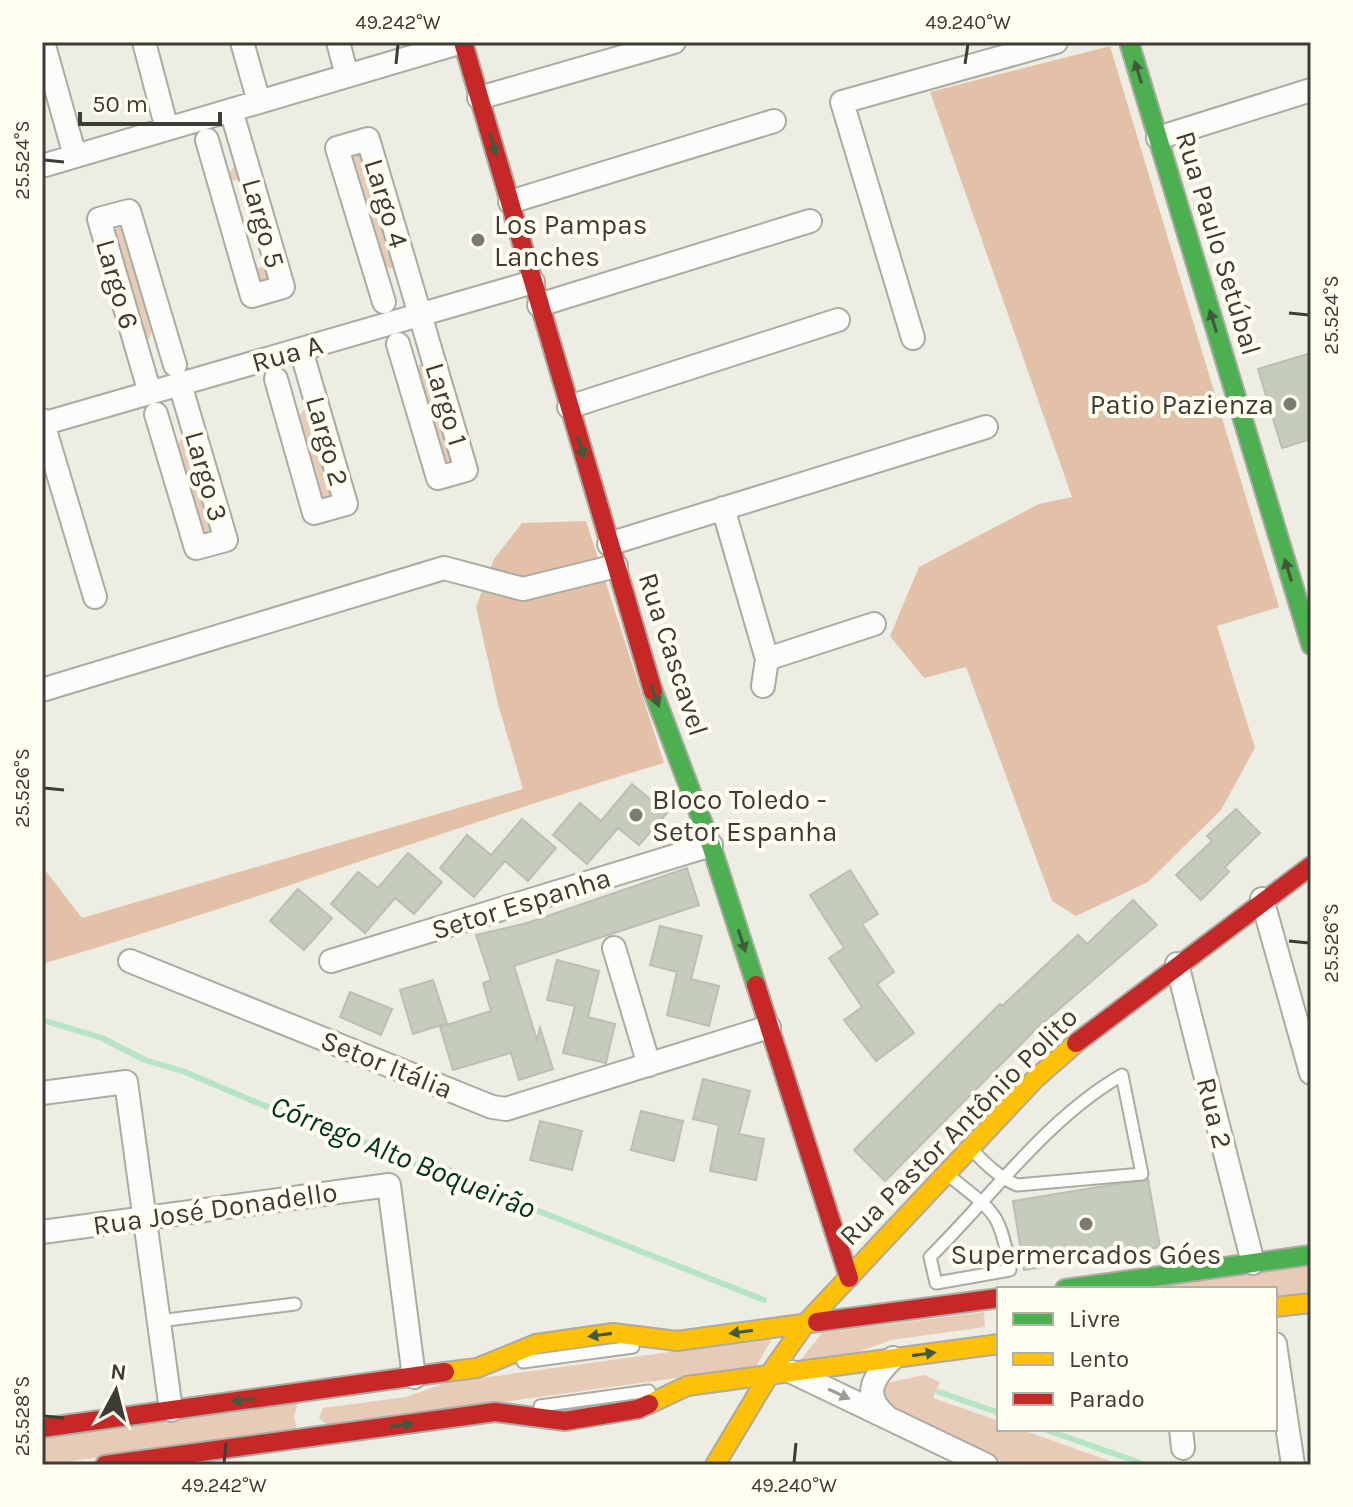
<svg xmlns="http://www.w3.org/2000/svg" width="1353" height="1507" viewBox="0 0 1353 1507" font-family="Karla,sans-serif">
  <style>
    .green { fill: #e7cbb7 }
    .forest { fill: #e3c1a9 }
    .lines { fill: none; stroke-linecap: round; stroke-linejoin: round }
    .stream { stroke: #b6e5c6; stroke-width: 6 }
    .building { fill: #c6ccbc; stroke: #bcbdb6; stroke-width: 2 }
    .lane-casing { stroke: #abaaa3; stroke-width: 15 }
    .street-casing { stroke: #abaaa3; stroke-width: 26 }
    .fast-casing { stroke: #abaaa3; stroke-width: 22 }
    .slow-casing { stroke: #abaaa3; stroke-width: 22 }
    .jam-casing { stroke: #abaaa3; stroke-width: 22 }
    .lane { stroke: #fcfcfb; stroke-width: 11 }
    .street { stroke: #fcfcfb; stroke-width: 22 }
    .fast { stroke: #4caf50; stroke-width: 18 }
    .slow { stroke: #ffc107; stroke-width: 18 }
    .jam { stroke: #c62828; stroke-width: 18 }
    .oneway { fill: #415a3c }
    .oneway2 { fill: #9c9c98 }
    .ticks { fill: none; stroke: #3d3d36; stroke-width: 3 }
    .poi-dot { fill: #7b7b73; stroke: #fffef0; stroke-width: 3 }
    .labels { text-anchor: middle; stroke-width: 8; stroke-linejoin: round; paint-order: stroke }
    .street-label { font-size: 28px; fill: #3d3d36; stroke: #fffef0 }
    .poi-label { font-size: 28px; fill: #3d3d36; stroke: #fffef0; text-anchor: start }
    .water-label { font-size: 30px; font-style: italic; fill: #00351d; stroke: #fffef0 }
    .neatline { fill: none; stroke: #3d3d36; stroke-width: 3 }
    .ticks-label { font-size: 20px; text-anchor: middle; fill: #3d3d36 }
  </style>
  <rect width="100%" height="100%" fill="#eeede3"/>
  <path class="green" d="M364,147L401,272L379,264L346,152Z
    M239,159L245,177L229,182L254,269L270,265L275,284L255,289L223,182Z
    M125,218L156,323L144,349L107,223Z
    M424,359L456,461L444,465L414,371Z
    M310,402L339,500L320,505L295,421Z
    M187,429L219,536L199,542L173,453Z
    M1311,1265V1292L1275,1297V1289H1128Z
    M984,1312L985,1327L891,1340L850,1355L799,1362L822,1333Z
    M772,1338L756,1367L328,1426L319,1418L323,1408L406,1397L445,1383Z
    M924,1375L940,1382L933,1398L999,1421V1429H1020L1121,1465H1008L885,1402L883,1389L887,1383Z
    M298,1402L294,1416L297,1431L42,1465V1437Z"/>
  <path class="forest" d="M1110,46L1279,607L1217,626L1255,748L1221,810L1148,882L1076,916L1052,901L966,667L924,678L890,636L919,567L1039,504L1072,497L930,92Z
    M586,521L664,763C455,825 251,903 42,964V866L82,918L523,789L498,704L476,607L494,559L522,523Z"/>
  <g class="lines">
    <path class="stream" d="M42,1020L102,1038L145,1060L185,1072L265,1106L304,1116L415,1164L444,1167L483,1189L764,1300
      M939,1392L999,1413
      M1044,1429L1146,1465"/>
  </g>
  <path class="building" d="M1311,353V439L1282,448L1258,369Z
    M632,784L667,813L639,845L618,828L587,864L553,835L580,803L601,821Z
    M1236,809L1260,833L1225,867L1229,872L1201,900L1176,875L1212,841L1207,836Z
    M522,819L556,848L528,881L505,861L474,897L440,868L467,835L491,855Z
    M408,853L442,882L414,914L395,898L365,933L331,904L358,872L378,888Z
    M687,868L699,905L514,966L537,1040L540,1028L553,1069L519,1080L511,1053L453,1070L440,1027L491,1011L483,983L491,980L476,935L527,923Z
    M850,870L878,914L862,924L894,972L877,984L914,1033L876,1061L844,1020L862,1007L829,958L844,948L810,895Z
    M298,889L332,918L304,950L270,921Z
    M1133,900L1157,925L1036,1029L885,1181L854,1150L1000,1004L1002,1006L1078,935L1087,944Z
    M660,926L702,936L691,979L719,986L709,1026L667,1015L677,972L650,965Z
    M557,960L599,971L588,1017L615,1024L606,1063L563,1053L575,1006L547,1000Z
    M433,980L447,1023L413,1034L400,990Z
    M350,992L392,1009L381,1035L340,1017Z
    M703,1079L750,1091L739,1134L764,1139L756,1180L710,1171L719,1125L693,1119Z
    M641,1111L683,1121L674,1161L631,1150Z
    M540,1121L582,1131L572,1170L530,1160Z
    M1148,1179L1160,1247L1024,1270L1013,1201Z"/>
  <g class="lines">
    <g class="lane-casing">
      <path id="lane" d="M947,1174C993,1212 1000,1209 1010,1270L936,1283L930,1257C992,1196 1046,1119 1122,1075L1142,1174L1017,1185C998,1177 985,1163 970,1148
        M159,1321L295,1304
        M523,1362L633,1347
        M540,1406L649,1391"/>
    </g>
    <g class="street-casing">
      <path id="street" d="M43,42L75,156
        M144,42L167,129
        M242,42L259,102
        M338,42L347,76
        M479,98L674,42
        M1158,138L1311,90
        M207,140L252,296L283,287L231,110
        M42,166L462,42
        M510,202L774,121
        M384,302L337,148L368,139L466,470L438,478L398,344
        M539,305L810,221
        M913,338L842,102L1056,42
        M276,379L314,513L346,504L301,350
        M150,393L99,219L129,211L175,365
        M569,407L838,320
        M156,414L196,548L226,540L180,384
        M42,420L95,597
        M42,424L533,282
        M723,508L767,659L763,686
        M609,544L986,427
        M767,659L874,624
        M42,690L444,568L523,589L616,566
        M1262,899L1311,1073
        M614,948L649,1065
        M130,961L492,1107L506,1109L769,1027
        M331,961L711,845
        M1177,964L1253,1263
        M42,1093L126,1082L171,1410
        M42,1232L389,1185L414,1377
        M1275,1344L1293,1465
        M792,1372L986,1465
        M885,1415C862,1395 873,1377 893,1358
        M1181,1429L1183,1448"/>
    </g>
    <g class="fast-casing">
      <path id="fast" d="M1129,42L1311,645
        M653,691L711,845L756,985
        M1065,1289L1311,1255"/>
    </g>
    <g class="slow-casing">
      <path id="slow" d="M1275,1307L1311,1303
        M445,1372L477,1368L536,1344L613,1333L677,1341L817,1322
        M649,1404L687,1386L999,1344
        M715,1465L769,1375L805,1324L1035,1079L1076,1043"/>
    </g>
    <g class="jam-casing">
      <path id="jam" d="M463,42L653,691
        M756,985L849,1278
        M1076,1043L1311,866
        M817,1322L999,1298
        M42,1428L445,1372
        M105,1465L495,1412L565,1421L638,1409L649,1404"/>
    </g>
    <use href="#lane" class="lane"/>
    <use href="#street" class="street"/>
    <use href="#fast" class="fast"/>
    <use href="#slow" class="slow"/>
    <use href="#jam" class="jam"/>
  </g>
  <defs><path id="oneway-solid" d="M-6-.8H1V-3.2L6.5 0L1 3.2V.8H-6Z" transform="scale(2)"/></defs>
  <g class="oneway">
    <use href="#oneway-solid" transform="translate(1138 72) rotate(-107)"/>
    <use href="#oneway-solid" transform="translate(493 144) rotate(74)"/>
    <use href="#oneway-solid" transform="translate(1213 321) rotate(-107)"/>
    <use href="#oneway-solid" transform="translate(581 447) rotate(74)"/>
    <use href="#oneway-solid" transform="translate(1288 570) rotate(-107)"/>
    <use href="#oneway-solid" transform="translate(655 696) rotate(70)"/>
    <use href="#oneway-solid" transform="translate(742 941) rotate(72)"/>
    <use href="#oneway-solid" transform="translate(741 1332) rotate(172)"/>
    <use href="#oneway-solid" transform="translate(600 1335) rotate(172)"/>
    <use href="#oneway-solid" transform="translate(924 1354) rotate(-8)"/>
    <use href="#oneway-solid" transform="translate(243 1400) rotate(172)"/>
    <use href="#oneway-solid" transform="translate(402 1425) rotate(-8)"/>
  </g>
  <use class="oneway2" href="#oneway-solid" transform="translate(839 1394) rotate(25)"/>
  <path class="ticks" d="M396,64L398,44M965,64L968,44M44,160L64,162M1289,313L1309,315M44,788L64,790M1289,941L1309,943M44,1416L64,1418M224,1463L226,1443M794,1463L796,1443"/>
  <g class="poi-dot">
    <circle cx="478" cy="240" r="8"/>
    <circle cx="1290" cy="404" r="8"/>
    <circle cx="636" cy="815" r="8"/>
    <circle cx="1086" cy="1224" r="8"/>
  </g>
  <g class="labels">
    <g class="street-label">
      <text transform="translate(387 203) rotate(73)" y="10">Largo 4</text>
      <text transform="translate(264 223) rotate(74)" y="10">Largo 5</text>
      <text transform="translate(1219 243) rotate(73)" y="10">Rua Paulo Setúbal</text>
      <text transform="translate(118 284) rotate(74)" y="10">Largo 6</text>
      <text transform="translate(287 353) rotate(-16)" y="10">Rua A</text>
      <text transform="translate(447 404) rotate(73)" y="10">Largo 1</text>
      <text transform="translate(328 441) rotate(74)" y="10">Largo 2</text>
      <text transform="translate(207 476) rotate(74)" y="10">Largo 3</text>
      <text transform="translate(674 654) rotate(72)" y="10">Rua Cascavel</text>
      <text transform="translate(521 903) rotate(-17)" y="10">Setor Espanha</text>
      <text transform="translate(387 1064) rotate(22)" y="10">Setor Itália</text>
      <text transform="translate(1215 1113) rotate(76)" y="10">Rua 2</text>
      <text transform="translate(958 1126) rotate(-45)" y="10">Rua Pastor Antônio Polito</text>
      <text transform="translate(215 1208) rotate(-8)" y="10">Rua José Donadello</text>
    </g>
    <g class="poi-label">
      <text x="494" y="234">Los Pampas<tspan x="494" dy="32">Lanches</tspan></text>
      <text x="1274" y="414" text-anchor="end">Patio Pazienza</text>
      <text x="652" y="809">Bloco Toledo -<tspan x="652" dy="32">Setor Espanha</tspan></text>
      <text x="1086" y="1264" text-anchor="middle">Supermercados Góes</text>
    </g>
    <g class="water-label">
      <text transform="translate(403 1157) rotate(22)" y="10">Córrego Alto Boqueirão</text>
    </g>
  </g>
  <rect width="1353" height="1507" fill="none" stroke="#fffef0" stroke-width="88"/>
  <rect x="997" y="1287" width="280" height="144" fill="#fffef0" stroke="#b1b1a6" stroke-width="2"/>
  <rect x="1013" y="1313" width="40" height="12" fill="#4caf50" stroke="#b1b1a6" stroke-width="2"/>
  <text x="1069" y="1327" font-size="24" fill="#3d3d36">Livre</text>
  <rect x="1013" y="1353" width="40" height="12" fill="#ffc107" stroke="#b1b1a6" stroke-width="2"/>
  <text x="1069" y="1367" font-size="24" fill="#3d3d36">Lento</text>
  <rect x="1013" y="1393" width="40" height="12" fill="#c62828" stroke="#b1b1a6" stroke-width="2"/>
  <text x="1069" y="1407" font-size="24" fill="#3d3d36">Parado</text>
  <g transform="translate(116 1391) rotate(7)" stroke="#fffef0" stroke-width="6" paint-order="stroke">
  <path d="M0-6L14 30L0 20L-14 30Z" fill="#3d3d36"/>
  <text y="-12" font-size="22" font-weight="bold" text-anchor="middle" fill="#3d3d36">N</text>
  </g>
  <path d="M80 112v12h140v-12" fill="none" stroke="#3d3d36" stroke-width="4"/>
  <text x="92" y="112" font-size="24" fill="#3d3d36" stroke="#fffef0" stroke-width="6" paint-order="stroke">50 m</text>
  <rect x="44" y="44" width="1265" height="1419" class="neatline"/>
  <g class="ticks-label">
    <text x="398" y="29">49.242°W</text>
    <text x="968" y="29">49.240°W</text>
    <text transform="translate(22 160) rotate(-90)" y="7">25.524°S</text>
    <text transform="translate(1331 315) rotate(-90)" y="7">25.524°S</text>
    <text transform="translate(22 788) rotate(-90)" y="7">25.526°S</text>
    <text transform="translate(1331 943) rotate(-90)" y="7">25.526°S</text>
    <text transform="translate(22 1416) rotate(-90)" y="7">25.528°S</text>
    <text x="224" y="1492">49.242°W</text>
    <text x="794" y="1492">49.240°W</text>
  </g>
</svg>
